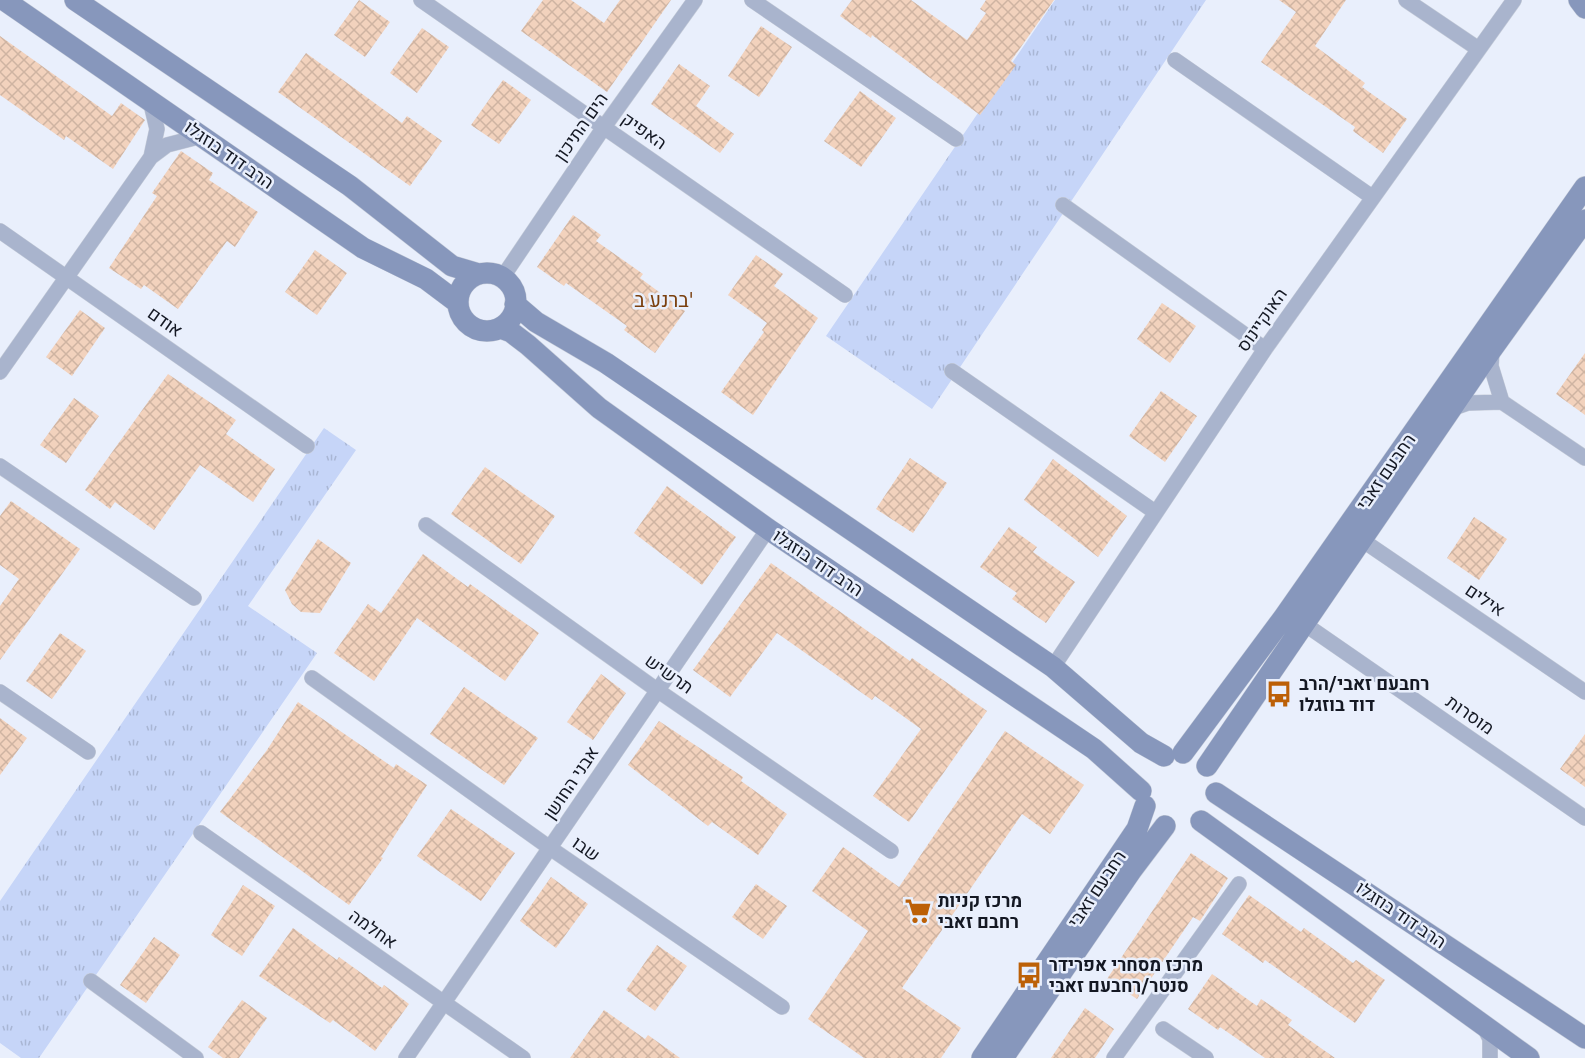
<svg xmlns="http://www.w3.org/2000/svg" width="1585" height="1058" viewBox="0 0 1585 1058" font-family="'IBM Plex Sans',Heebo,sans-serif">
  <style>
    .park { fill: url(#park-tufts) }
    .building { fill: url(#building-cross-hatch) }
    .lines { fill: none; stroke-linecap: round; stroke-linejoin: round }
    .street-casing { stroke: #c7cdd9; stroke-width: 16 }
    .secondary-casing { stroke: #c7cdd9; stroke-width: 22 }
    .street { stroke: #a9b4cd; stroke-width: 15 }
    .secondary { stroke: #8797bc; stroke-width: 21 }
    .labels { text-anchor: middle; stroke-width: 5; stroke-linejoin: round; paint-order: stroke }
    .street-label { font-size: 18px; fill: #141823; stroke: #e9effc }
    .poi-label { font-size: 18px; font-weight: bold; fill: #141823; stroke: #e9effc; text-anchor: start }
    .neighbourhood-label { font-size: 20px; fill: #7b400f; stroke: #e9effc }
  </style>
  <defs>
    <pattern id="park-tufts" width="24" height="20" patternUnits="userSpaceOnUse" patternTransform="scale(1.5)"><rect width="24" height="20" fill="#c6d5f8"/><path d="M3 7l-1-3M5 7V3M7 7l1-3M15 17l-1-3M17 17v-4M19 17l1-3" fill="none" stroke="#a9b6d4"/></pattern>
    <pattern id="building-cross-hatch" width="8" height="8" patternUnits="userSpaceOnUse" patternTransform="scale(1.5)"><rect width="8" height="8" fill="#f2d2bd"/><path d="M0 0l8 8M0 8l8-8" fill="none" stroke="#cfb4a2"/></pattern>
  </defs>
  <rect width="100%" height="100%" fill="#e9effc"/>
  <path class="park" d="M1055,0H1206L932,409L826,336Z
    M324,428L356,450L248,606L317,653L39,1058H21L0,1043V901Z"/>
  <path class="building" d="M359,0L390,22L365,57L334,35Z
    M543,0H571L604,23L620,0H671L607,92L521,31Z
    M852,0H911L967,40L986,13L980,9L986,0H1054L1011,61L1016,65L980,115L872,35L871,38L840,16Z
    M1279,0H1346L1315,46L1365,83L1362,87L1407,119L1383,153L1353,131L1355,127L1261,62L1296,12Z
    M761,26L792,47L759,97L728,76Z
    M422,28L449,47L417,93L390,73Z
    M0,36L112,116L121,103L145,120L113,169L66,136L64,140L0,95Z
    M306,53L402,123L407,116L442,141L410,186L278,92Z
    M679,64L710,86L696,106L734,134L720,153L651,104Z
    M503,80L531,100L499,144L471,125Z
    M860,91L896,118L861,167L824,141Z
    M181,151L213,173L209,180L258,212L235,247L227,241L178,309L144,285L141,289L109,268L157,196L152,193Z
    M573,215L601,235L596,241L643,274L640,278L685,311L655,353L624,330L627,326L566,283L564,286L537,267Z
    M315,250L347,273L317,315L285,292Z
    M756,255L783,274L774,286L818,318L753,415L721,392L764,332L762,330L767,323L728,295Z
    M1162,303L1196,326L1170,363L1137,339Z
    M80,310L105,328L72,376L46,357Z
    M1585,353V415L1556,394Z
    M168,374L236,420L226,434L275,469L253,502L200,465L154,530L115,502L110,509L85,490Z
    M1161,391L1197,416L1165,462L1129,436Z
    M74,398L99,416L66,463L40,445Z
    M910,458L947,483L913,533L876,509Z
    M1053,459L1127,516L1098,557L1024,500Z
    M485,467L555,516L521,564L451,514Z
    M667,486L736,537L702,585L634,533Z
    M11,501L80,549L0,660V606L19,579L0,565V516Z
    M1474,517L1507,539L1479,580L1447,558Z
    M1009,527L1037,547L1033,552L1075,582L1046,623L1012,599L1017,593L980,567Z
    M318,539L351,563L320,613L301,612L292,604L285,590Z
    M423,554L468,587L470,584L539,633L505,681L417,618L374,681L334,653L368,604L381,613Z
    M771,563L910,661L912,658L987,711L909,822L873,796L921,729L875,696L872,700L777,633L730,697L693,670Z
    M60,633L86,651L52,699L26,681Z
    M601,674L626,693L593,740L567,722Z
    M464,687L538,738L504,785L430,734Z
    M298,702L394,768L396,764L427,785L381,857L383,858L349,905L220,812L267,750Z
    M0,718L27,738L0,775Z
    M659,721L743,777L741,781L787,814L758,855L712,822L708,826L628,765Z
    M1005,731L1084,785L1050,834L1022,814L902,988L961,1028L941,1058H864L808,1019L868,931L812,891L843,847L899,887Z
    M1585,734V787L1560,769Z
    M451,809L515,853L481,901L417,856Z
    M1191,853L1228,878L1200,921L1193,917L1137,999L1107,979Z
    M551,877L588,904L556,948L520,921Z
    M756,884L787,906L763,939L732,917Z
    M243,885L275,906L242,956L211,935Z
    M1249,895L1301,932L1304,928L1353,963L1356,960L1385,980L1355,1023L1265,960L1263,963L1222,934Z
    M293,928L337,960L339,957L382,988L384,985L409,1004L375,1051L333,1020L330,1023L259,976Z
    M154,937L180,955L146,1003L120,985Z
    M657,945L687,966L655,1011L626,990Z
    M1212,974L1257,1006L1261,999L1292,1020L1288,1025L1335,1058H1265L1220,1027L1218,1030L1188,1009Z
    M242,1000L267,1018L239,1058H223L208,1047Z
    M1085,1008L1114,1029L1095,1058H1051Z
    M604,1010L645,1039L648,1035L680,1058H570Z"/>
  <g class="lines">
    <g class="street-casing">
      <path id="street" d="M421,0L845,295
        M752,0L956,139
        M1406,0L1477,48
        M1175,60L1372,197
        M151,157L167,145L202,136
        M1063,205L1265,349
        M0,231L307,446
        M502,278L604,127L695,0
        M1492,350L1491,366L1502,402
        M952,371L1155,512
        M0,372L151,157L157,129L150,100
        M1451,409L1468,403L1502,402L1585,458
        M0,466L194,598
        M426,525L657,690L891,851
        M1362,540L1585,692
        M1303,623L1585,818
        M1053,667L1265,349L1514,0
        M312,678L550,848L782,1007
        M0,692L88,752
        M201,833L523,1058
        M91,981L196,1058
        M1484,1027L1490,1039V1058
        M1163,1029L1206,1058
        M406,1058L768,529
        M1114,1058L1239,884"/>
    </g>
    <g class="secondary-casing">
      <path id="secondary" d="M4,0L363,248L426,279L458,303
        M75,0L350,186L452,266L479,274
        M1579,0L1585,8
        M458 302a29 29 0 1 1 58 0a29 29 0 1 1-58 0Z
        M515,304L536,322L606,363L1053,667L1141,743L1164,756
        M500,328L511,332L528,345L599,408L768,529L1094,749L1141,791
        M1183,753L1284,617L1585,187
        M1207,766L1492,349L1585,220
        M1216,793L1585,1038
        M1201,821L1529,1058
        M982,1058L1137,829L1145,806
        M1003,1058L1131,871L1165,826"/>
    </g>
    <use href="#street" class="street"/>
    <use href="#secondary" class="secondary"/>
  </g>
  <defs>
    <g id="bus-bare" transform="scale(2.07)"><path d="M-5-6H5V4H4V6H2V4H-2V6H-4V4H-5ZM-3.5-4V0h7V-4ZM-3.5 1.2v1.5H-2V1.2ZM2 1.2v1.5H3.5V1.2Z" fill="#bc6007" stroke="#e9effc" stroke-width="2.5" paint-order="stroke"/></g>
    <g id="supermarket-bare" transform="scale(2.07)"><path d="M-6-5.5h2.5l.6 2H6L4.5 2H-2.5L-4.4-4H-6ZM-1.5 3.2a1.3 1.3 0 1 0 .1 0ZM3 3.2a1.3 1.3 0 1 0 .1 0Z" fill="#bc6007" stroke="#e9effc" stroke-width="2.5" paint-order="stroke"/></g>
  </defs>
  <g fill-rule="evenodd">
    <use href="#bus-bare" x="1279" y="694"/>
    <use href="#supermarket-bare" x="918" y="911"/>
    <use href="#bus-bare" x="1029" y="975"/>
  </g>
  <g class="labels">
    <g class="street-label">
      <text transform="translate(581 127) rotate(-55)" y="6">הים התיכון</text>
      <text transform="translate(644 131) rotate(35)" y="6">האפיק</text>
      <text transform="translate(229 155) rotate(35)" y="6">הרב דוד בוזגלו</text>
      <text transform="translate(1262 320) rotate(-55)" y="6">האוקיינוס</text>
      <text transform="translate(165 322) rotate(35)" y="6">אודם</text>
      <text transform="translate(1386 472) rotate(-55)" y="6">רחבעם זאבי</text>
      <text transform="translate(818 563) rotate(34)" y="6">הרב דוד בוזגלו</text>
      <text transform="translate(1485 600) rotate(34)" y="6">אילים</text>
      <text transform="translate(669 674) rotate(35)" y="6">תרשיש</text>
      <text transform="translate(1470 715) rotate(35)" y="6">מוסרות</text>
      <text transform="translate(571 783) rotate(-56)" y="6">אבני החושן</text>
      <text transform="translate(586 849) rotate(35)" y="6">שבו</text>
      <text transform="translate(1097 889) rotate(-56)" y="6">רחבעם זאבי</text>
      <text transform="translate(1401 915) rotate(34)" y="6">הרב דוד בוזגלו</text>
      <text transform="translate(373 929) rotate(35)" y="6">אחלמה</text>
    </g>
    <g class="poi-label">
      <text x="1299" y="690">רחבעם זאבי/הרב<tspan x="1299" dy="21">דוד בוזגלו</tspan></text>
      <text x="938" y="907">מרכז קניות<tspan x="938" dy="21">רחבם זאבי</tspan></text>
      <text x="1049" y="971">מרכז מסחרי אפרידר<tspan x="1049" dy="21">סנטר/רחבעם זאבי</tspan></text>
    </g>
    <g class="neighbourhood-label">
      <text x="664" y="307">ברנע ב'</text>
    </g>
  </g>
</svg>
